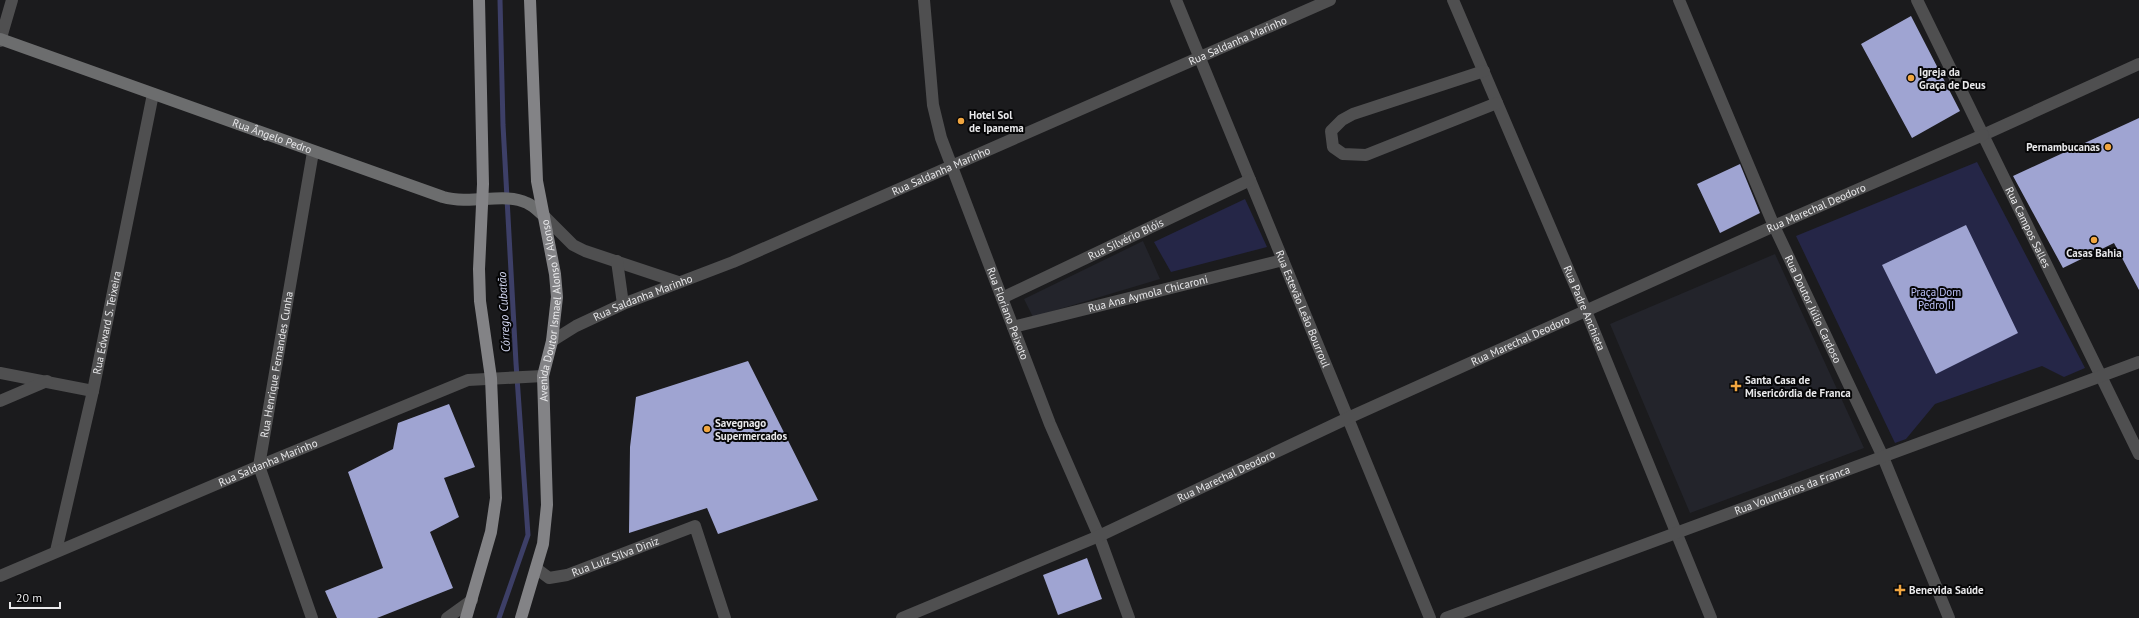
<svg xmlns="http://www.w3.org/2000/svg" width="2139" height="618" viewBox="0 0 2139 618" font-family="'PT Sans',sans-serif">
  <style>
    .built { fill: #23242b }
    .green { fill: #252647 }
    .lines { fill: none; stroke-linecap: round; stroke-linejoin: round }
    .stream { stroke: #3d3f67; stroke-width: 5 }
    .building { fill: #9fa4d2 }
    .pedestrian { stroke: #4f4f50; stroke-width: 12 }
    .minor { stroke: #4f4f50; stroke-width: 12 }
    .secondary { stroke: #6c6d6e; stroke-width: 12 }
    .primary { stroke: #838386; stroke-width: 12 }
    .poi-dot { fill: #f1a640; stroke: #060607; stroke-width: 1.5 }
    .labels { text-anchor: middle; stroke-width: 4; stroke-linejoin: round; paint-order: stroke }
    .street-label { font-size: 11px; fill: #e9e9eb; stroke: #060607 }
    .poi-label { font-size: 11px; font-weight: bold; fill: #e9e9eb; stroke: #060607; text-anchor: start }
    .park-label { font-size: 11px; fill: #bbc0f7; stroke: #060607 }
    .water-label { font-size: 12px; font-style: italic; fill: #d8dcf8; stroke: #060607 }
  </style>
  <rect width="100%" height="100%" fill="#1b1b1d"/>
  <path class="built" d="M1143,241L1160,279L1033,317L1024,299Z
    M1775,254L1864,448L1690,513L1610,324Z"/>
  <path class="green" d="M1977,162L2085,368L2064,377L2042,366L1935,404L1906,439L1895,443L1796,236Z
    M1245,199L1267,247L1171,272L1154,242Z"/>
  <g class="lines">
    <path class="stream" d="M499,618L528,535L516,363L503,125L500,0"/>
  </g>
  <path class="building" d="M1911,16L1960,111L1912,138L1861,44Z
    M2139,118V290L2114,243L2063,268L2013,176Z
    M1740,164L1760,213L1720,233L1697,184Z
    M1966,225L2018,333L1936,374L1882,265Z
    M748,361L818,500L718,534L707,508L629,533L630,447L636,397Z
    M449,404L475,467L444,478L459,517L430,532L453,588L377,618H337L325,591L383,568L348,472L393,449L398,423Z
    M1087,558L1102,599L1058,615L1043,575Z"/>
  <g class="lines">
    <path class="pedestrian" d="M1983,135L2139,64"/>
    <g class="minor">
      <path id="s1" d="M924,0L933,105L941,138L1050,424L1099,536L1129,618"/>
      <path id="s2" d="M1176,0L1430,618"/>
      <path id="s3" d="M1453,0L1586,311L1711,618"/>
      <path id="s4" d="M1679,0L1774,226L1883,457L1949,618"/>
      <path id="s5" d="M1917,0L2139,454"/>
      <path d="M0,41L12,0"/>
      <path d="M1484,71L1353,114L1342,120L1331,131L1333,147L1343,154L1366,155L1497,103"/>
      <path d="M544,216L573,245L585,251L678,282"/>
      <path d="M617,261L623,304"/>
      <path id="s6" d="M1002,298L1250,180"/>
      <path id="s7" d="M1013,327L1283,260"/>
      <path id="s8" d="M552,341L576,326L623,304L733,262L1330,0"/>
      <path d="M0,373L93,391"/>
      <path d="M0,401L47,381"/>
      <path id="s9" d="M56,551L93,391L153,94"/>
      <path id="s10" d="M537,569L549,578L567,575L695,526L725,618"/>
      <path id="s11" d="M0,576L259,466L468,380L543,376"/>
      <path id="s12" d="M312,618L259,466L313,152"/>
      <path d="M447,618L472,600"/>
      <path id="s13" d="M902,618L1099,536L1348,418L1774,226L1983,135"/>
      <path id="s14" d="M1446,618L2139,362"/>
    </g>
    <path class="secondary" id="s15" d="M0,39L443,197C471,205 505,192 527,203C534,206 539,212 544,216"/>
    <g class="primary">
      <path d="M466,618L491,532L496,498L491,378L480,301L479,269L483,184L479,0"/>
      <path id="s16" d="M521,618L543,544L547,505L543,376L552,341L557,297L555,274L537,181L530,0"/>
    </g>
  </g>
  <g class="poi-dot">
    <circle cx="1911" cy="78" r="4"/>
    <circle cx="961" cy="121" r="4"/>
    <circle cx="2108" cy="147" r="4"/>
    <circle cx="2094" cy="240" r="4"/>
    <path d="M1734 380h4v4h4v4h-4v4h-4v-4h-4v-4h4z"/>
    <circle cx="707" cy="429" r="4"/>
    <path d="M1898 584h4v4h4v4h-4v4h-4v-4h-4v-4h4z"/>
  </g>
  <g class="labels">
    <g class="street-label">
      <text dy="4" stroke="none"><textPath href="#s8" startOffset="749">Rua Saldanha Marinho</textPath></text>
      <text dy="4" stroke="none"><textPath href="#s15" startOffset="289">Rua Ângelo Pedro</textPath></text>
      <text dy="4" stroke="none"><textPath href="#s8" startOffset="425">Rua Saldanha Marinho</textPath></text>
      <text dy="4" stroke="none"><textPath href="#s13" startOffset="1002">Rua Marechal Deodoro</textPath></text>
      <text dy="4" stroke="none"><textPath href="#s5" startOffset="253">Rua Campos Salles</textPath></text>
      <text dy="4" stroke="none"><textPath href="#s6" startOffset="137">Rua Silvério Blóis</textPath></text>
      <text dy="4" stroke="none"><textPath href="#s7" startOffset="139">Rua Ana Aymola Chicaroni</textPath></text>
      <text dy="4" stroke="none"><textPath href="#s8" startOffset="101">Rua Saldanha Marinho</textPath></text>
      <text dy="4" stroke="none"><textPath href="#s3" startOffset="335">Rua Padre Anchieta</textPath></text>
      <text dy="4" stroke="none"><textPath href="#s2" startOffset="334">Rua Estevão Leão Bourroul</textPath></text>
      <text dy="4" stroke="none"><textPath href="#s4" startOffset="337">Rua Doutor Júlio Cardoso</textPath></text>
      <text dy="4" stroke="none"><textPath href="#s16" startOffset="312">Avenida Doutor Ismael Alonso Y Alonso</textPath></text>
      <text dy="4" stroke="none"><textPath href="#s1" startOffset="327">Rua Floriano Peixoto</textPath></text>
      <text dy="4" stroke="none"><textPath href="#s9" startOffset="234">Rua Edward S. Teixeira</textPath></text>
      <text dy="4" stroke="none"><textPath href="#s13" startOffset="678">Rua Marechal Deodoro</textPath></text>
      <text dy="4" stroke="none"><textPath href="#s12" startOffset="264">Rua Henrique Fernandes Cunha</textPath></text>
      <text dy="4" stroke="none"><textPath href="#s11" startOffset="291">Rua Saldanha Marinho</textPath></text>
      <text dy="4" stroke="none"><textPath href="#s13" startOffset="354">Rua Marechal Deodoro</textPath></text>
      <text dy="4" stroke="none"><textPath href="#s14" startOffset="369">Rua Voluntários da Franca</textPath></text>
      <text dy="4" stroke="none"><textPath href="#s10" startOffset="85">Rua Luiz Silva Diniz</textPath></text>
    </g>
    <g class="poi-label">
      <text x="1919" y="76">Igreja da<tspan x="1919" dy="13">Graça de Deus</tspan></text>
      <text x="969" y="119">Hotel Sol<tspan x="969" dy="13">de Ipanema</tspan></text>
      <text x="2100" y="151" text-anchor="end">Pernambucanas</text>
      <text x="2094" y="257" text-anchor="middle">Casas Bahia</text>
      <text x="1745" y="384">Santa Casa de<tspan x="1745" dy="13">Misericórdia de Franca</tspan></text>
      <text x="715" y="427">Savegnago<tspan x="715" dy="13">Supermercados</tspan></text>
      <text x="1909" y="594">Benevida Saúde</text>
    </g>
    <g class="park-label">
      <text x="1936" y="296">Praça Dom<tspan x="1936" dy="13">Pedro II</tspan></text>
    </g>
    <g class="water-label">
      <text transform="translate(504 312) rotate(-93)" y="4">Córrego Cubatão</text>
    </g>
  </g>
  <path d="M10 602v6h50v-6" fill="none" stroke="#e9e9eb" stroke-width="2"/>
  <text x="16" y="602" font-size="12" fill="#e9e9eb" stroke="#060607" stroke-width="3" paint-order="stroke">20 m</text>
</svg>
